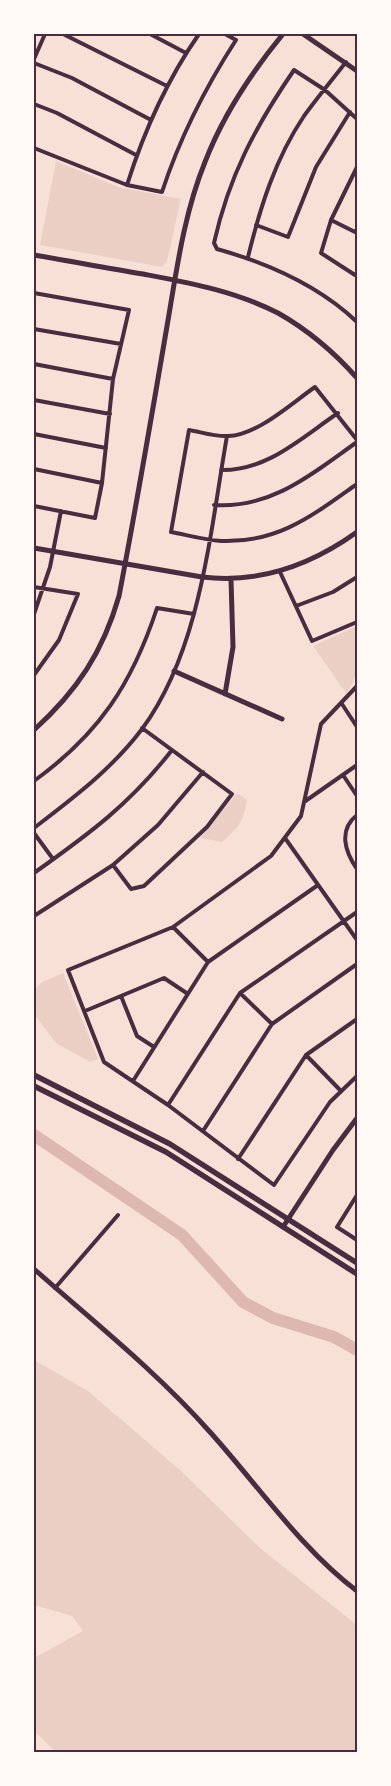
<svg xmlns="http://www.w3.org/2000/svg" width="391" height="1786" viewBox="0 0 391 1786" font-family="Quicksand,sans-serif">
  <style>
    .green { fill: #ebcfc5 }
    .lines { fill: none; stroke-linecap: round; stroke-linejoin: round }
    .river { stroke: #dcb8b0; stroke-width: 12 }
    .minor { stroke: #4a2c40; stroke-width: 4 }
    .tertiary { stroke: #4a2c40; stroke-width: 5 }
    .secondary { stroke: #4a2c40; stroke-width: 5.5 }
    .neatline { fill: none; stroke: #4a2c40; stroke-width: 2 }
  </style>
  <rect width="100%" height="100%" fill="#f7e1d7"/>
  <path class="green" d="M56,161L118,187L181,199L167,261L162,267L40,245Z
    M357,626C357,650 362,674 346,693L313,646Z
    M237,793L247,800C245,819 237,830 222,842L200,838Z
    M63,973L98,1059L90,1062L56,1043L34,1014V990L42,982Z
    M34,1360L88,1391L180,1470L260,1548L357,1625V1752H56L34,1731V1658L83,1631L72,1616L34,1605Z"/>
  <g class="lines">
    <path class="river" d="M34,1135L182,1235L243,1302L273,1318L334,1337L357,1350"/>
    <path class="minor" d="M63,34L167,86
      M150,34L186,53
      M34,59L45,34
      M34,63L72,78L151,120
      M34,104L57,113L136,155
      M357,119L325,90L294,70C255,127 229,176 214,243L217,249C267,263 319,286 357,322
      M34,148L127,185L162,192C180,137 205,88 236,40L225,34
      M357,167L331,220L321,253L355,275L357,273
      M127,185C144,131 167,80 199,34
      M331,220L355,232L357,230
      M256,225L288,237L316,167L350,112
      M248,257C260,208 275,159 304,116C317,98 332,80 346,62
      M34,293L129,310L113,379L102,483L95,518L34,506
      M34,329L121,344
      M34,364L113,379
      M34,400L110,414
      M34,434L106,448
      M357,440L315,387C292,403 256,436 228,436C215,437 201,432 189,430L171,532C187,535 205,540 221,541C279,543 313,515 357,484
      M34,469L102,483
      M221,470C267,471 301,438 338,413
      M214,505C272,509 313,473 357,442
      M280,572L312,641L357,622
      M34,587L78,594L59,640L34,675
      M296,606L333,592L357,577
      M34,614L50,567L61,511
      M357,686L321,724L301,816L271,856L173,927L68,970L104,1062L168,1105L274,1185L330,1102L357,1076
      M342,704L357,727
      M343,775L357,796
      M34,781C99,734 132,684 157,608L194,614
      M304,802L357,765
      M357,815C338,830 345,852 357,869
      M34,828C73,798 112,769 142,729C201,649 210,532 227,436
      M34,833L53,859
      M285,838L357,940
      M113,865L131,889L144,886L207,827L232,794L142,728
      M34,873C89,834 130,804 172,750
      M34,916L113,865L158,825L203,772
      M173,927L208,962
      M240,993L272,1024
      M121,996L137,1036L154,1047
      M85,1011L164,978L188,994
      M306,1055L340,1090
      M133,1081L208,962L318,885
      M168,1105L240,993L357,912
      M203,1131L272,1024L357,964
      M238,1159L306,1055L357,1019
      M357,1195L337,1227L357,1240
      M55,1288L118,1215"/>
    <path class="tertiary" d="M303,34L357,71
      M34,255C70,261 106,268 143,274C190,283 235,291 278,313C308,330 334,352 357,378
      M34,548L202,577C260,584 311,565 357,532
      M174,671L282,719
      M225,694L233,647L231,579
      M34,730C77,691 103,652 119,596C136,508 151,420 166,332C176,275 183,216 205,162C223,115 251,73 283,34
      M283,1227L333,1150L357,1118
      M34,1269C94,1322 157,1372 210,1432C256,1483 303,1551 357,1591"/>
    <path class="secondary" d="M34,1075L170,1144L357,1263
      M34,1086L166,1152L357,1274"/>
  </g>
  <rect width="391" height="1786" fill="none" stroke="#fffaf5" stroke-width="70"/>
  <rect x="35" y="35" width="321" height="1716" class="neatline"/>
</svg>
